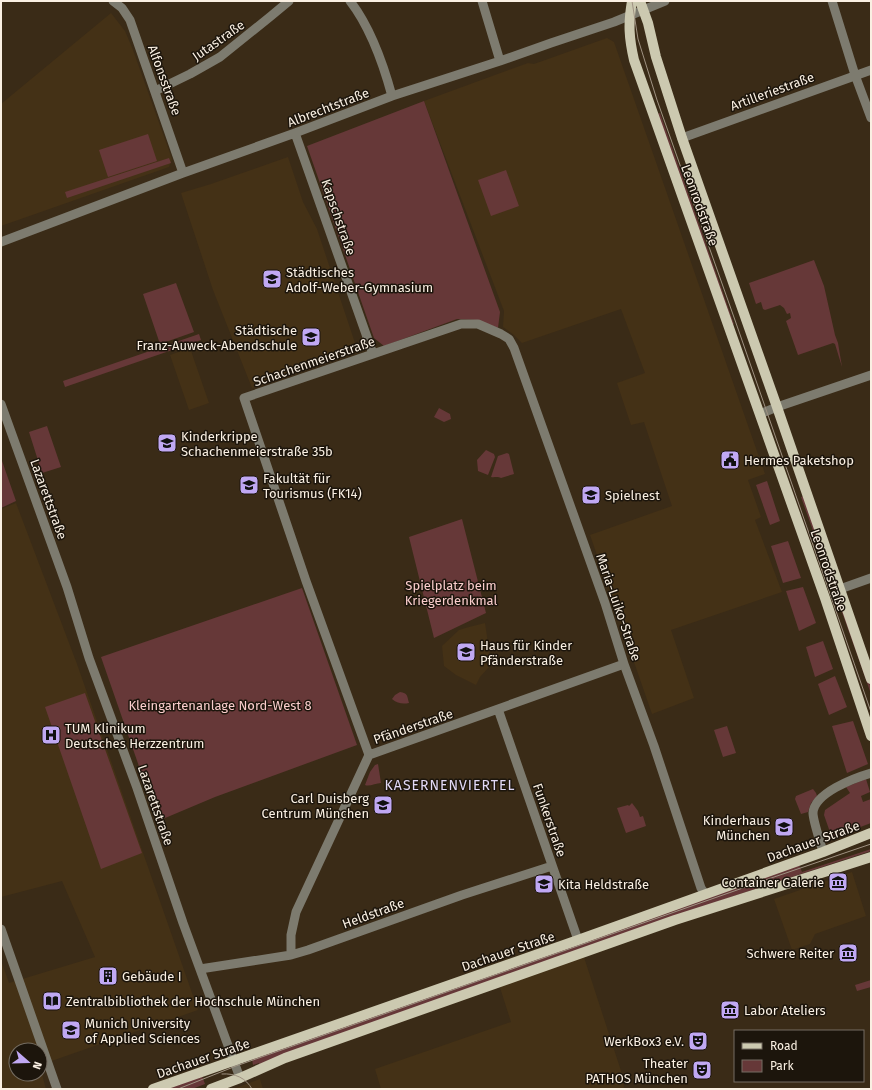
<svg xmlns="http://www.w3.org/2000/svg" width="872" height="1090" viewBox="0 0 872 1090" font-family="'Fira Sans',sans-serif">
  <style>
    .built { fill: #443116 }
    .green { fill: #663838 }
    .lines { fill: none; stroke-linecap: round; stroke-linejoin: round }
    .minor { stroke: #7d7b6f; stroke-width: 9 }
    .major { stroke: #ccc9b0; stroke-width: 10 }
    .tram { stroke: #9f9282; stroke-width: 1 }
    .labels { text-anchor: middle; stroke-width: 3; stroke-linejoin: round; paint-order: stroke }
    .street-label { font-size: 13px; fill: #faf0e3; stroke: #1c150c }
    .poi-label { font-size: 13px; fill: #faf0e3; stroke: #1c150c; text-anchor: start }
    .park-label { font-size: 13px; fill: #facdcc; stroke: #1c150c }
    .neighbourhood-label { font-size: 14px; letter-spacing: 1px; fill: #e2d9f6; stroke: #1c150c }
  </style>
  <rect width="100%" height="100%" fill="#3a2b17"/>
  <path class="built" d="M111,13L125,31L133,50L172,159L169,167L1,226V104Z
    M607,38L614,42L765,474L748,480L761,517L755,520L782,592L671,630L694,698L652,714L590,535L672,506L644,422L631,425L617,383L645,373L621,309L522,343L514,335L503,327L504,311L424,101L528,63L534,64Z
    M288,157L303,202L317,229L357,349L252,388L213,290L181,193L211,184Z
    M190,348L209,403L189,410L170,355Z
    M16,503L77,664L198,1010L40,1065V1050H16V1074H40V1067L46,1089H1V960L9,983L95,957L62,881L1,897V509Z
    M485,623L490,657L485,662L489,667L480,677L476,685L456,675L444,666L442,646L459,630L469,627Z
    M852,872L866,916L815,934L810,944L792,950L774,899Z
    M580,945L623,1077L624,1089H381L375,1069L511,1022L496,975Z
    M260,1079L263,1089H233Z"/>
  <path class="green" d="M424,101L500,312L498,328L476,320L457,319L384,346L374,338L307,146Z
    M660,113L734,324L732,325L657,114Z
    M148,134L157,161L108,177L99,150Z
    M169,158L171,163L67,198L65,192Z
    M506,170L519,206L491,216L478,180Z
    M814,260L824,286L835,335L838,343L842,367L835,344L833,343L798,355L786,321L791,318L790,313L787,314L784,308L780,305L765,310L763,309L761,302L756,304L749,283Z
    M176,283L194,332L160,344L143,294Z
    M199,334L201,340L65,387L63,381Z
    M439,408L450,414L451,419L444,422L434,417Z
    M47,426L61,467L42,473L29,432Z
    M486,450L494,454L495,457L488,475L478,471L477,460Z
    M507,453L509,454L514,474L501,478C497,476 494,478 491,477L498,456Z
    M1,458L16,501L1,508Z
    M767,481L780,521L770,525L756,485Z
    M804,496L871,688V694L801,497Z
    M462,519L486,613L434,638L409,537Z
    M788,541L801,578L783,583L771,546Z
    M803,587L816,623L799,631L786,591Z
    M302,588L357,745L215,797L158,821L101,657Z
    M823,641L833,669L815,677L806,647Z
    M835,676L847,707L829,715L818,684Z
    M400,692C408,693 407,696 409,703C403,704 398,704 392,699L395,695Z
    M85,693L142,853L101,869L45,707Z
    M853,721L868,764L847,773L832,726Z
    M727,726L736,753L723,757L714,730Z
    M378,764L381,783C376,783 369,787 365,785L370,772L375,765Z
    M866,779L870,792L861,796L863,802L871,799V823L826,840L825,838L831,835L824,815L825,810L850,793L846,787Z
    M813,789L816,793L817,796L811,803L808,812L801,814L795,799L796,796Z
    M632,803L638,811L640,817L643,816L646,826L626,833L617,808L628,805L629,806Z
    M871,849V851L731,897L259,1065V1063L253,1065L252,1059L799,865L802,872Z
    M871,980V987L857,991L855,985Z
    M202,1076L205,1084L192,1089H165Z"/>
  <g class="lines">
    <path class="minor" d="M113,1L122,8L130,20L183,173
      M350,1C371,28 383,63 392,96
      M482,1L500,61
      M832,1L855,75L871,118
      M155,91L190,74L220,57L271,16L289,1
      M295,133L373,354
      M682,138L871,70
      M1,242L183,173L295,133L392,96L500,61L551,43L614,22L665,1
      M1,404L67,587L89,658L137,788L183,923L240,1078
      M760,414L777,407L871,375
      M840,589L871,578
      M498,709L578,940
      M369,755L306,581L244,398L461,324H478L501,334L509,339L514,348L605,603L624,664L654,746L701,888L705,894
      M823,852C821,844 813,821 813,813C814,793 854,778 871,773
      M1,929L57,1089
      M291,955V935L296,912L369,755L624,664
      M200,969L291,955L308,950L462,895L552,866"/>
    <path class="major" d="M632,1C628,24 629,38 634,60L825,598L871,736
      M640,1L648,23L656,57L682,138L777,407L871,679
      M153,1089L578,940L823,852L871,833
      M211,1089L240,1078L285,1058L675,920L871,857"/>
    <path class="tram" d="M632,1L638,39L657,100L736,323L871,712
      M222,1074C235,1073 246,1078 252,1089
      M178,1089L236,1066L777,876L871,844"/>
  </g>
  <defs>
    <g id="school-square" transform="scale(1)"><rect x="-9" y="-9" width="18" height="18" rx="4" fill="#c0a8f3" stroke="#1c150c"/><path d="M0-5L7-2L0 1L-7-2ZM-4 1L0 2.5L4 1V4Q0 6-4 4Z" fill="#111"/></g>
    <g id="civic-square" transform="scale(1)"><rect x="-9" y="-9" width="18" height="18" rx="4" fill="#c0a8f3" stroke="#1c150c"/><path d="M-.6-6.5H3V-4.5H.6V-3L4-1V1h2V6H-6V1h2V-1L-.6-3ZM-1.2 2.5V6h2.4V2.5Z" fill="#111"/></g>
    <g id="university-square" transform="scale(1)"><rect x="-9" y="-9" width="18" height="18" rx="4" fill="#c0a8f3" stroke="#1c150c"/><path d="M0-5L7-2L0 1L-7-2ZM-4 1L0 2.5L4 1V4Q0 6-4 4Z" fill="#111"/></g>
    <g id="hospital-square" transform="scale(1)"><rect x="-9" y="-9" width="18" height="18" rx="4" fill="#c0a8f3" stroke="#1c150c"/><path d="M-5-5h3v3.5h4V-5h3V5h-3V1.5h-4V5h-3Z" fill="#111"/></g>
    <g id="museum-square" transform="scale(1)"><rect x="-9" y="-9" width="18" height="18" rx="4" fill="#c0a8f3" stroke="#1c150c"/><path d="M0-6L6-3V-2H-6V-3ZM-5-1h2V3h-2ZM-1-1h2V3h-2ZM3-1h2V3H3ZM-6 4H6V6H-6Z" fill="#111"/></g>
    <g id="building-square" transform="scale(1)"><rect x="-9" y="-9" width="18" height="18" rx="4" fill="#c0a8f3" stroke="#1c150c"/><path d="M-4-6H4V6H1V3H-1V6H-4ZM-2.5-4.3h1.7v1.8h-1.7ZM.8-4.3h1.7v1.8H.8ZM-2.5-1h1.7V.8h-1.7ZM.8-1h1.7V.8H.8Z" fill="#111"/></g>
    <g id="library-square" transform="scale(1)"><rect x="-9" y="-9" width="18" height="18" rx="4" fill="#c0a8f3" stroke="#1c150c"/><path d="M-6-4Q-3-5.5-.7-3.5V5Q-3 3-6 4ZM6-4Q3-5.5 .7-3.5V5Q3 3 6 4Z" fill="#111"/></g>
    <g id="theatre-square" transform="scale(1)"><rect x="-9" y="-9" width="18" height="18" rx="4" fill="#c0a8f3" stroke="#1c150c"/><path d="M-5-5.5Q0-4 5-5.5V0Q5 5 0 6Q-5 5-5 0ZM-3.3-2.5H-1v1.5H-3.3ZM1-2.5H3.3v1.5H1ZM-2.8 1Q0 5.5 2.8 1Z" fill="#111"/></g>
  </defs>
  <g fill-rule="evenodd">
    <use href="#school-square" x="272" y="279"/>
    <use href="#school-square" x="311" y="337"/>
    <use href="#school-square" x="167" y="443"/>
    <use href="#civic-square" x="730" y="460"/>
    <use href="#university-square" x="249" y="485"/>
    <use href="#school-square" x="591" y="495"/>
    <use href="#school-square" x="466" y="652"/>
    <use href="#hospital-square" x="51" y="735"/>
    <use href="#school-square" x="383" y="805"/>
    <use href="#school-square" x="784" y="827"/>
    <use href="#museum-square" x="838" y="882"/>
    <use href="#school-square" x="544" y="884"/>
    <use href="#museum-square" x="848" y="953"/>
    <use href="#building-square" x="108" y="976"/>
    <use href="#library-square" x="52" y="1001"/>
    <use href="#museum-square" x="730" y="1010"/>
    <use href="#university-square" x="71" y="1030"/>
    <use href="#theatre-square" x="698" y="1041"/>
    <use href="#theatre-square" x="702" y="1070"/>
  </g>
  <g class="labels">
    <g class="street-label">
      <text transform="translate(218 40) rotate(-35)" y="5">Jutastraße</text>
      <text transform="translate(165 80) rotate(70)" y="5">Alfonsstraße</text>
      <text transform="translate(772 91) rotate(-20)" y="5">Artilleriestraße</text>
      <text transform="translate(328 107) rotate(-21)" y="5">Albrechtstraße</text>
      <text transform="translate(700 205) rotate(70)" y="5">Leonrodstraße</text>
      <text transform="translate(339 217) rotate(71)" y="5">Kapschstraße</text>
      <text transform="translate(314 361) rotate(-19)" y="5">Schachenmeierstraße</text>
      <text transform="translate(49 499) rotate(70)" y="5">Lazarettstraße</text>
      <text transform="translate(829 570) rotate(71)" y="5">Leonrodstraße</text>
      <text transform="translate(619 607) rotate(71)" y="5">Maria-Luiko-Straße</text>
      <text transform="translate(413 726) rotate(-19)" y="5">Pfänderstraße</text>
      <text transform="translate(156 805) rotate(71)" y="5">Lazarettstraße</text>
      <text transform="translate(550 820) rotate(71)" y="5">Funkerstraße</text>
      <text transform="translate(813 841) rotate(-20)" y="5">Dachauer Straße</text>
      <text transform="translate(373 913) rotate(-20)" y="5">Heldstraße</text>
      <text transform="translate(508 951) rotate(-19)" y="5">Dachauer Straße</text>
      <text transform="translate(203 1058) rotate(-19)" y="5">Dachauer Straße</text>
    </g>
    <g class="poi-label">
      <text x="286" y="277">Städtisches<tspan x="286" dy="15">Adolf-Weber-Gymnasium</tspan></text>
      <text x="297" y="335" text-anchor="end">Städtische<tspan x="297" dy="15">Franz-Auweck-Abendschule</tspan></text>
      <text x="181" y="441">Kinderkrippe<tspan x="181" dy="15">Schachenmeierstraße 35b</tspan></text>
      <text x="744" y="465">Hermes Paketshop</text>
      <text x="263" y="483">Fakultät für<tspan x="263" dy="15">Tourismus (FK14)</tspan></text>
      <text x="605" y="500">Spielnest</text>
      <text x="480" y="650">Haus für Kinder<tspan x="480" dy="15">Pfänderstraße</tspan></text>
      <text x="65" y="733">TUM Klinikum<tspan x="65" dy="15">Deutsches Herzzentrum</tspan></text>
      <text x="369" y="803" text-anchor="end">Carl Duisberg<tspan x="369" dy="15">Centrum München</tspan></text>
      <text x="770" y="825" text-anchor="end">Kinderhaus<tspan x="770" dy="15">München</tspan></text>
      <text x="824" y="887" text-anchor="end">Container Galerie</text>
      <text x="558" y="889">Kita Heldstraße</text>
      <text x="834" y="958" text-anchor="end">Schwere Reiter</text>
      <text x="122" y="981">Gebäude I</text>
      <text x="66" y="1006">Zentralbibliothek der Hochschule München</text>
      <text x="744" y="1015">Labor Ateliers</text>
      <text x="85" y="1028">Munich University<tspan x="85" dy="15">of Applied Sciences</tspan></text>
      <text x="684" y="1046" text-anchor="end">WerkBox3 e.V.</text>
      <text x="688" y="1068" text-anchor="end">Theater<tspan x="688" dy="15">PATHOS München</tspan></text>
    </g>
    <g class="park-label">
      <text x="451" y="590">Spielplatz beim<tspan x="451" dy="15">Kriegerdenkmal</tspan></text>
      <text x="220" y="710">Kleingartenanlage Nord-West 8</text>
    </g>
    <g class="neighbourhood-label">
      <text x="450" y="790">KASERNENVIERTEL</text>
    </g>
  </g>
  <rect width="872" height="1090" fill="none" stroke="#faf0e3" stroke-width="4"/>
  <rect x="734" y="1030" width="130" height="52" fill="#1c150c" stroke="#756d62"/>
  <rect x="742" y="1043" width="20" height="6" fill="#ccc9b0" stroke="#756d62"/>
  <text x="770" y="1050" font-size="12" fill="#faf0e3">Road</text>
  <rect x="742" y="1060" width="20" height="12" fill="#663838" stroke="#756d62"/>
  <text x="770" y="1070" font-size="12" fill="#faf0e3">Park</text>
  <g transform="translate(28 1062) rotate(110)"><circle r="19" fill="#1c150c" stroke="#756d62"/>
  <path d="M0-3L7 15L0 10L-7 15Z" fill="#c0a8f3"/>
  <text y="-6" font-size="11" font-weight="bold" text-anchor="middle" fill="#faf0e3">N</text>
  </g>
</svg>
